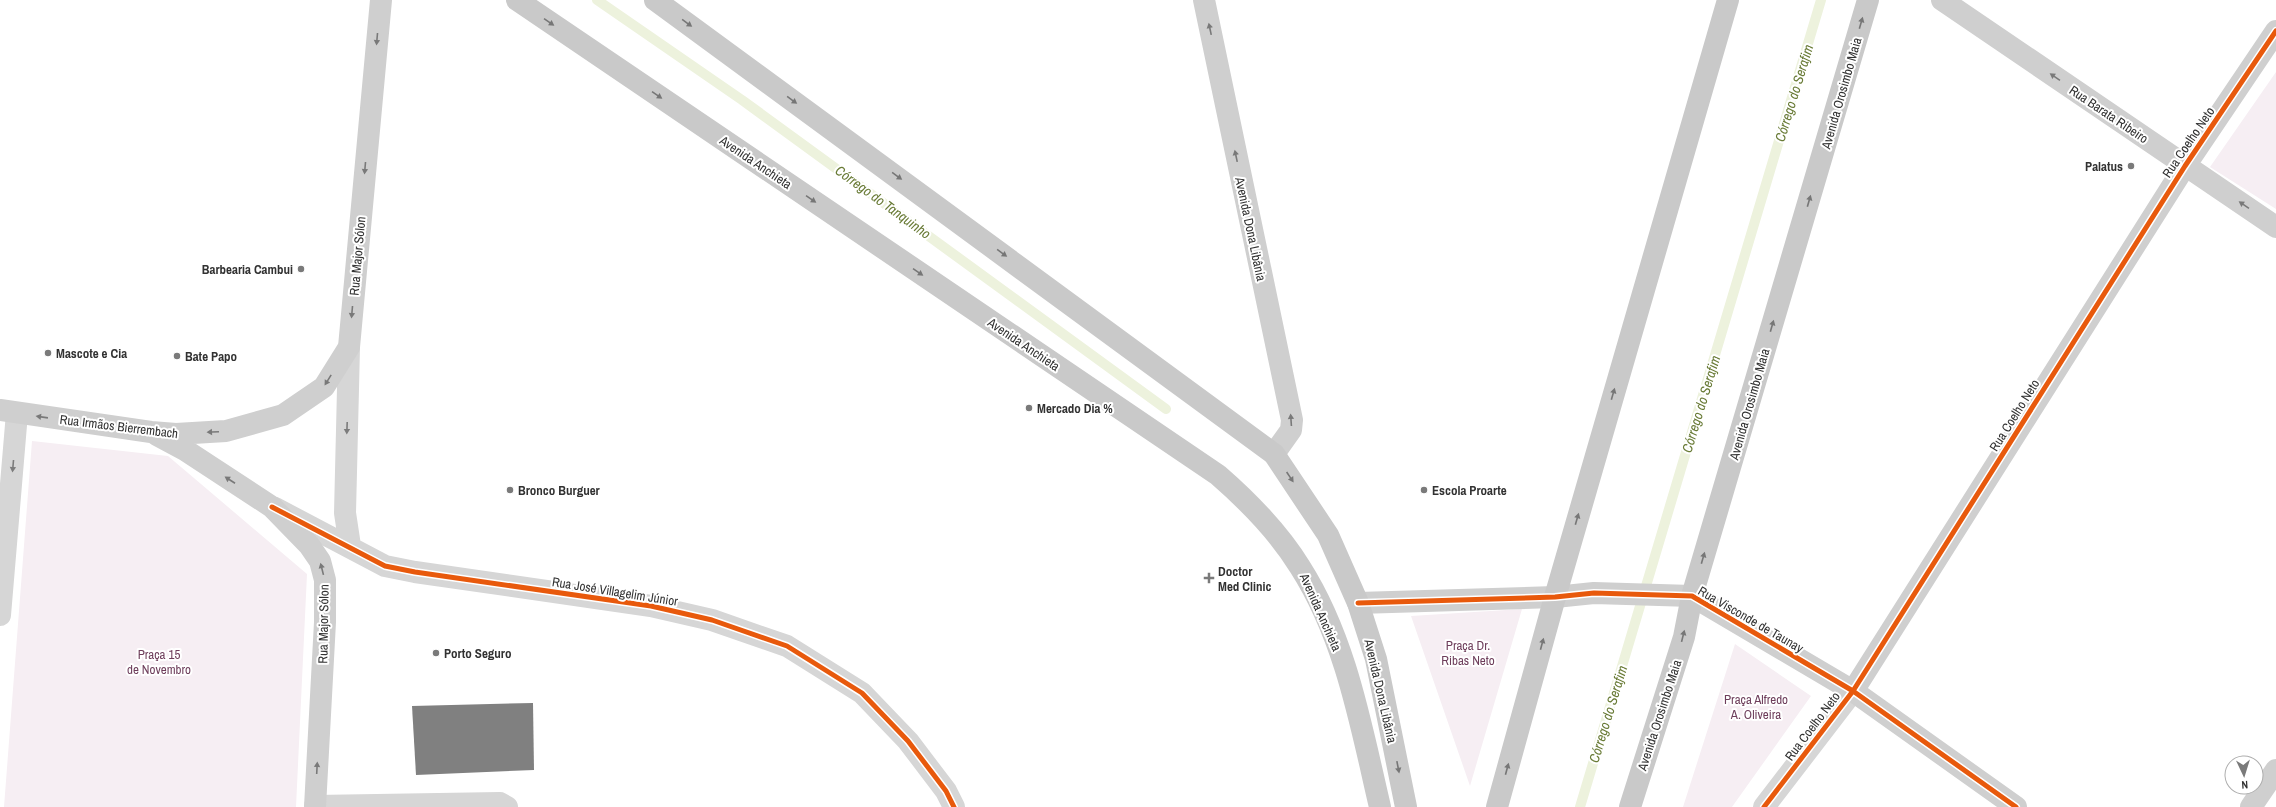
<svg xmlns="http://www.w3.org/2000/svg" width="2276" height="807" viewBox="0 0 2276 807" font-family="'Archivo Narrow',sans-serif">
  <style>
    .green { fill: #f6eef3 }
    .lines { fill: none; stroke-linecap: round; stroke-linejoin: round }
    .stream { stroke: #edf2dd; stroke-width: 10 }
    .building { fill: #808080 }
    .street { stroke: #d6d6d6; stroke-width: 22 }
    .secondary { stroke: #cfcfcf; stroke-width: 22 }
    .primary { stroke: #c9c9c9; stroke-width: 22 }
    .cycleway-casing { stroke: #fff; stroke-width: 8 }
    .cycleway { stroke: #e8590c; stroke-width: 5 }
    .oneway { fill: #767676 }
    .oneway2 { fill: #797979 }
    .oneway3 { fill: #7c7c7c }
    .poi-dot { fill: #7a7a7a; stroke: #fff; stroke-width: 1.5 }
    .labels { text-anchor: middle; stroke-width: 4; stroke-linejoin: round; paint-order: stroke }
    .street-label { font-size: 13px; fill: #323232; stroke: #fff }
    .poi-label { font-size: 13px; font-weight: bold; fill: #323232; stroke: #fff; text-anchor: start }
    .park-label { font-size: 13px; fill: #6e3e5b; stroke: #fff }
    .water-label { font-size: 14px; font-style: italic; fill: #697b36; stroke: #fff }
  </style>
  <rect width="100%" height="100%" fill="#fff"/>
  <path class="green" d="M2276,72V209L2210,167Z
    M32,441L168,456L307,574L296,807H4Z
    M1522,609L1470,786L1411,616Z
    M1735,644L1811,696L1732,807H1683Z"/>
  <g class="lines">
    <path class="stream" d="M597,0L742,100L1166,409
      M1580,807L1821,0"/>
  </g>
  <path class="building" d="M533,703L534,770L416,775L412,706Z"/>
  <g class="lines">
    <path class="street" d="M349,347L345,513L350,546
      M275,508L385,566L415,572L651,606L712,620L787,646L862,693L908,741L946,791L954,807
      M0,615L17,413
      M315,806L500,803L507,807
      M1764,807L1853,691"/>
    <path class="secondary" d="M1204,0L1292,420L1291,430L1274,454
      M1942,0L2276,227
      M0,410L151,432L176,434L226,431L283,415L324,387L349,347L381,0
      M157,435L185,450L272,507L309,545L320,561L325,580V622L315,807
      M1358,603L1555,597L1594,593L1692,596L1853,691L2016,807
      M1853,691L2185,166L2276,31
      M2251,807L2276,770"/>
    <path class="primary" d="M517,0L1218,475C1249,502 1278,531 1300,567C1346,639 1361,726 1380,807
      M655,0L1274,454L1328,535L1358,603L1376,659L1406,807
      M1497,807L1555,597L1728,0
      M1630,807L1684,637L1692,596L1868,0"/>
    <g class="cycleway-casing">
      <path id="cycleway" d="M272,507L385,566L415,572L651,606L712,620L787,646L862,693L908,741L946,791L954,807
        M1358,603L1555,597L1594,593L1692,596L1853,691L2016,807
        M1764,807L1853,691L2185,166L2276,31"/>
    </g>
    <use href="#cycleway" class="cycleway"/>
  </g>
  <defs><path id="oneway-solid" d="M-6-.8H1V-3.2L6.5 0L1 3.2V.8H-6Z"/></defs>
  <g class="oneway">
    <use href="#oneway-solid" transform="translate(549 22) rotate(34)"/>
    <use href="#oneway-solid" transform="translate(687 23) rotate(36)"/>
    <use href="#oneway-solid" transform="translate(1861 23) rotate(-74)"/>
    <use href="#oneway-solid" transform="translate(657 95) rotate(34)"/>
    <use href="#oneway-solid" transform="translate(792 100) rotate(36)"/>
    <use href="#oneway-solid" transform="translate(897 176) rotate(36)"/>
    <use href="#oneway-solid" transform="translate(811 199) rotate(34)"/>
    <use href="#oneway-solid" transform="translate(1809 201) rotate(-74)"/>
    <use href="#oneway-solid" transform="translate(1002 253) rotate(36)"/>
    <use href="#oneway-solid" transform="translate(918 272) rotate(34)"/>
    <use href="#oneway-solid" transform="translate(1772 326) rotate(-74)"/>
    <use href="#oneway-solid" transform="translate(1613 394) rotate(-74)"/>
    <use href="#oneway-solid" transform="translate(1290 477) rotate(56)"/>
    <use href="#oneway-solid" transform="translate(1577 519) rotate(-74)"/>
    <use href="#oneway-solid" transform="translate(1703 558) rotate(-74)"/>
    <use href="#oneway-solid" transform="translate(1683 636) rotate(-76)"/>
    <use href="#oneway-solid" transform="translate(1542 644) rotate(-75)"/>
    <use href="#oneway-solid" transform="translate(1398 767) rotate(79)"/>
    <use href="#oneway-solid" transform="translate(1507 769) rotate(-75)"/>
  </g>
  <g class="oneway2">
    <use href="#oneway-solid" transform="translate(1210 29) rotate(-102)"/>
    <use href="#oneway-solid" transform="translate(377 39) rotate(95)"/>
    <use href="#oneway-solid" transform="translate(2055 77) rotate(-146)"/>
    <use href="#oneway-solid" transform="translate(1236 156) rotate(-102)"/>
    <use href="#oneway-solid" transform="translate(365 168) rotate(95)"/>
    <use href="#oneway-solid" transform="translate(2244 205) rotate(-146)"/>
    <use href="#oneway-solid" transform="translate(352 312) rotate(95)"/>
    <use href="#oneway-solid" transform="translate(328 380) rotate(122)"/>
    <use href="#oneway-solid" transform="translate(42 417) rotate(-172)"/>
    <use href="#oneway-solid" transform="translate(1291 420) rotate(-94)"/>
    <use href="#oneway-solid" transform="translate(213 432) rotate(177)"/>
    <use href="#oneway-solid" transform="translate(230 480) rotate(-147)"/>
    <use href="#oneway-solid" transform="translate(322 569) rotate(-104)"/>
    <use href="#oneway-solid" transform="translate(317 768) rotate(-87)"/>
  </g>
  <g class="oneway3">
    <use href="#oneway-solid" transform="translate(347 428) rotate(92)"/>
    <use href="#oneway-solid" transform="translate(13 466) rotate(95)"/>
  </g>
  <g class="poi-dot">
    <circle cx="2131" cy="166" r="4"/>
    <circle cx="301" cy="269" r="4"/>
    <circle cx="48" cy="353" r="4"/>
    <circle cx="177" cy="356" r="4"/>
    <circle cx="1029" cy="408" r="4"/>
    <circle cx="510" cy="490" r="4"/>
    <circle cx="1424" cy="490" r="4"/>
    <path d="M1207 572h4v4h4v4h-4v4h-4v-4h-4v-4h4z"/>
    <circle cx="436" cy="653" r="4"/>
  </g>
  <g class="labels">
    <g class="street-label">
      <text transform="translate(1841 93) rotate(-74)" y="5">Avenida Orosimbo Maia</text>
      <text transform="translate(2109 114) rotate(34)" y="5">Rua Barata Ribeiro</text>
      <text transform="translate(2188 142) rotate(-56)" y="5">Rua Coelho Neto</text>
      <text transform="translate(756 162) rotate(34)" y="5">Avenida Anchieta</text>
      <text transform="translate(1251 229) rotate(78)" y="5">Avenida Dona Libânia</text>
      <text transform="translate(357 256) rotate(-85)" y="5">Rua Major Sólon</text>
      <text transform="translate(1024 344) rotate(34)" y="5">Avenida Anchieta</text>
      <text transform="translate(1749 404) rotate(-74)" y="5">Avenida Orosimbo Maia</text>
      <text transform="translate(2014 415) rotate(-58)" y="5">Rua Coelho Neto</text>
      <text transform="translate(119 426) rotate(7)" y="5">Rua Irmãos Bierrembach</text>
      <text transform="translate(615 591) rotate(9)" y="5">Rua José Villagelim Júnior</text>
      <text transform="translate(1321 612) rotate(66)" y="5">Avenida Anchieta</text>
      <text transform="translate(1751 619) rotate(30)" y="5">Rua Visconde de Taunay</text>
      <text transform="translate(323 624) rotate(-89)" y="5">Rua Major Sólon</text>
      <text transform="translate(1381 691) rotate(77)" y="5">Avenida Dona Libânia</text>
      <text transform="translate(1659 715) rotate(-72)" y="5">Avenida Orosimbo Maia</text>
      <text transform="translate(1812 726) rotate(-53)" y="5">Rua Coelho Neto</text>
    </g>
    <g class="poi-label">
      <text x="2123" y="171" text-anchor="end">Palatus</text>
      <text x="293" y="274" text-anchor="end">Barbearia Cambui</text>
      <text x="56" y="358">Mascote e Cia</text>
      <text x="185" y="361">Bate Papo</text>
      <text x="1037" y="413">Mercado Dia %</text>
      <text x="518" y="495">Bronco Burguer</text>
      <text x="1432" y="495">Escola Proarte</text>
      <text x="1218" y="576">Doctor<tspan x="1218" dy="15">Med Clinic</tspan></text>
      <text x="444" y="658">Porto Seguro</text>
    </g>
    <g class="park-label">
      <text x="1468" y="650">Praça Dr.<tspan x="1468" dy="15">Ribas Neto</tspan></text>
      <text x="159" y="659">Praça 15<tspan x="159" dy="15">de Novembro</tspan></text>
      <text x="1756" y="704">Praça Alfredo<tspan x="1756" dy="15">A. Oliveira</tspan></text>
    </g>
    <g class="water-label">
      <text transform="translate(1794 93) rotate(-73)" y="5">Córrego do Serafim</text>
      <text transform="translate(883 202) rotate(36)" y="5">Córrego do Tanquinho</text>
      <text transform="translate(1701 404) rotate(-73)" y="5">Córrego do Serafim</text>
      <text transform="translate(1608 714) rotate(-73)" y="5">Córrego do Serafim</text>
    </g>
  </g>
  <g transform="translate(2244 775) rotate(176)"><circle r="19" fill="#ffffff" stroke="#adadad"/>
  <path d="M0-3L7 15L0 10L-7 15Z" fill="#7a7a7a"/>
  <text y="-6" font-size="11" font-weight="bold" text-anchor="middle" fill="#323232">N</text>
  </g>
</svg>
